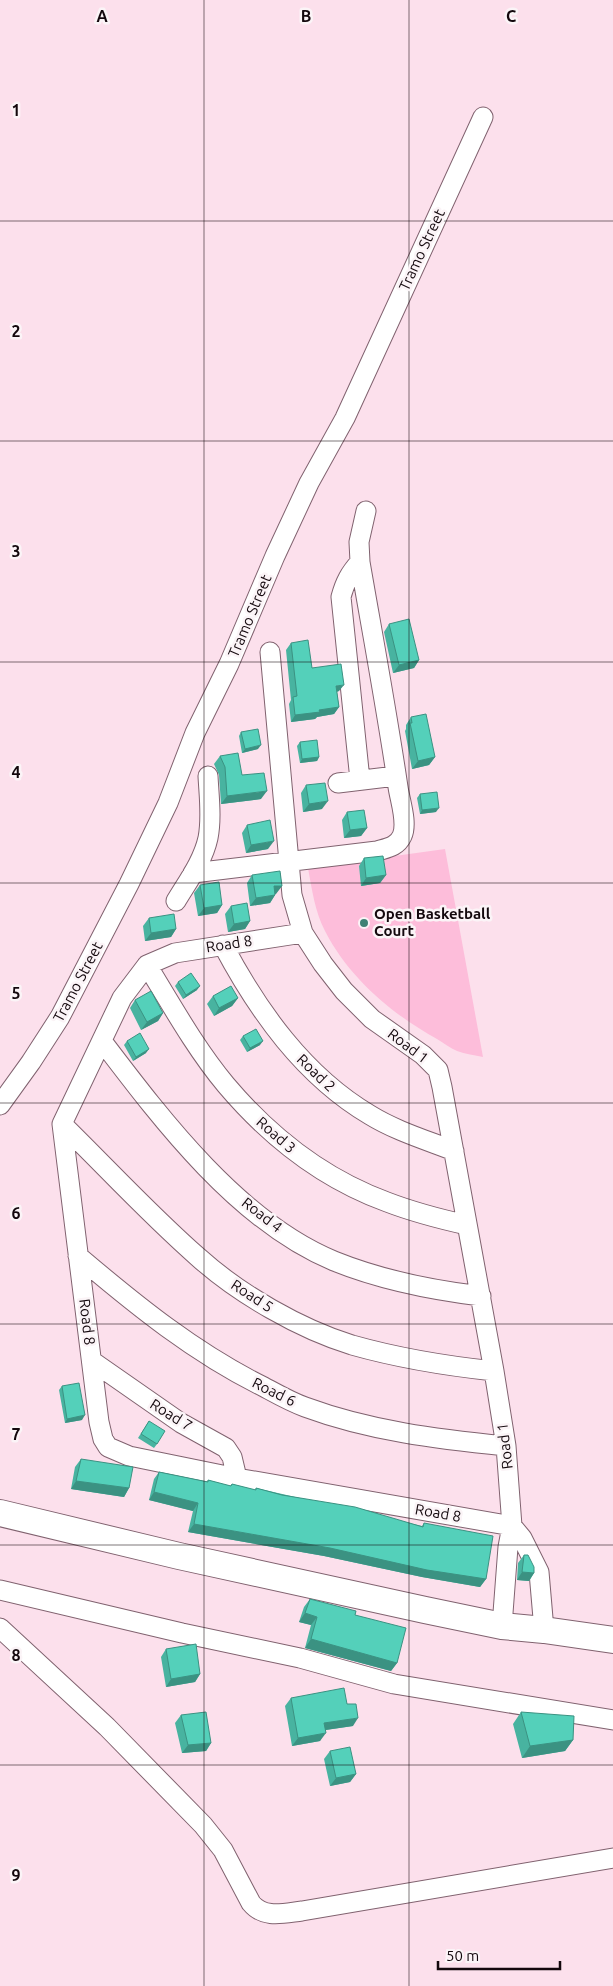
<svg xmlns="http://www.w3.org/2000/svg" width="613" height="1986" viewBox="0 0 613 1986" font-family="Ubuntu,sans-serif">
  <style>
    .green { fill: #fdbdda }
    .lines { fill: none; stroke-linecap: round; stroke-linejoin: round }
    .street-casing { stroke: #80626f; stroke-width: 21 }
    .secondary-casing { stroke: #80626f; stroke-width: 28 }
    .street { stroke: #fff; stroke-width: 19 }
    .secondary { stroke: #fff; stroke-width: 26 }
    .wall { fill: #48b3a0 }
    .shaded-wall { fill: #3b9282 }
    .building { fill: #54d0ba; stroke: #3b9282 }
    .grid { fill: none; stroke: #13080d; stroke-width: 1; stroke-opacity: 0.55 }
    .poi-dot { fill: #3e8275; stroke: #fbf4f7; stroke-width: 2 }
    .labels { text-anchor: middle; stroke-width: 5; stroke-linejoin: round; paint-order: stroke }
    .street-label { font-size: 15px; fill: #13080d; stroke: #fbf4f7 }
    .poi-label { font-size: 15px; font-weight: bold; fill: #13080d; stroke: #fbf4f7; text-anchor: start }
    .grid-label { font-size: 16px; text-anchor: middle; font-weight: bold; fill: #13080d; stroke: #fbf4f7; stroke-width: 5; stroke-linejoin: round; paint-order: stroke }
  </style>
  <rect width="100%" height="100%" fill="#fce0ec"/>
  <path class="green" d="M445,849L483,1057C475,1055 465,1054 457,1051C450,1048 444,1043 437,1039C392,1014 349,978 325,931C315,912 312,890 308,868Z"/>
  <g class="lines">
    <g class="street-casing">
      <path id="street" d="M270,652L292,895L303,933L323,964L344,991L372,1019L423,1055L438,1070L442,1087L494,1371L506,1446L512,1526L508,1547L502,1626
        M360,780L341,597C345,582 350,573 360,562
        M338,783L396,776
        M193,873L377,851C387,848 397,847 402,836C408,823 400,801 398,787C387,712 373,637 360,562L359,542L366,511
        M176,901C188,881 203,861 208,838C212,818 209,796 208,776
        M303,933L175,953L147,965L122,998L62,1124L99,1422L103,1439L108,1447L129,1456L237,1478L512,1526
        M223,945C258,1011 304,1076 370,1115C396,1131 426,1140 454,1151
        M147,965C172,1006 196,1049 226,1085C270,1137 324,1179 387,1202C413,1212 440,1219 467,1225
        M102,1041C162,1120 239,1222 334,1261C381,1280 431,1290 481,1296
        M0,1105L31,1062L60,1017L129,884L168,803L195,733L229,664L275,556L309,483L345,418L483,117
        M62,1124C107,1168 150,1215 198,1257C239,1294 300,1329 352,1345C398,1358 447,1366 494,1371
        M78,1256C137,1306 195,1353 264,1387C277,1394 291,1402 305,1407C370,1431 437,1439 506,1446
        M92,1361L181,1423L226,1448L232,1457L237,1478
        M512,1526L522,1538L539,1572L544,1630
        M0,1590L182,1633L300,1658L394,1684L613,1720
        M0,1628L107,1727L203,1825L223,1850L251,1903C264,1919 284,1913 302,1911L613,1858"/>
    </g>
    <g class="secondary-casing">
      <path id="secondary" d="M0,1513L179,1556L425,1610L502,1626L544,1630L613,1640"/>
    </g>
    <use href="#street" class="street"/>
    <use href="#secondary" class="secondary"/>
  </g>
  <path class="wall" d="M389,624L419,660L414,668L393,673L384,632Z
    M291,643L312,668L339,691L337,692L339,707L334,714L317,717L315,719L291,722L289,704L291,700L286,650Z
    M411,717L435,757L429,765L412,769L405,731L406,729V725Z
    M241,732L258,749L242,753L239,736Z
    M300,742L319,757L317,761L300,763L297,746Z
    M220,756L242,775L261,799L221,804L219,775L214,764Z
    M306,785L322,809L303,812L301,793Z
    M420,794L436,812L420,814L417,798Z
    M347,812L367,828L361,836L344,838L342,820Z
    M247,825L268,849L246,853L242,833Z
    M364,858L386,875L380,883L361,886L359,866Z
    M252,875L282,886L275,894V895L270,903L250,906L247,883Z
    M200,885L222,905L217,913L198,916L194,893Z
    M231,906L250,921L245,929L228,932L225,914Z
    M149,918L176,929L171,937L145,941L143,926Z
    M178,982L197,990L183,999L175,986Z
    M213,996L238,998L232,1006L214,1016L207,1004Z
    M135,1000L163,1013L158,1021L141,1030L130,1008Z
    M243,1036L260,1045L247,1052L240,1040Z
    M127,1041L146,1053L133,1061L124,1045Z
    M62,1386L82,1420L65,1423L59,1390Z
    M149,1421L157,1444L154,1448L138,1438Z
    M81,1459L129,1488L124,1497L71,1489L75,1467Z
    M159,1472L207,1482L208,1480L230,1486L232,1484L255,1490L256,1488L422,1526L424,1523L486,1579L480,1587L422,1577L324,1556L188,1532L193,1511L149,1500L154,1479Z
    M524,1555L534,1573L529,1581L517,1580L518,1563Z
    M310,1599L355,1615L397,1663L391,1671L305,1648L311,1625L299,1622L304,1607Z
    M166,1649L200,1674L195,1682L166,1687L161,1657Z
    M291,1698L347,1704L353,1726L325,1730L320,1741L292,1746L285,1706Z
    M521,1712L573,1740L565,1751L522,1758L513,1724Z
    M181,1715L211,1743L206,1751L182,1753L175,1723Z
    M330,1751L356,1774L350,1782L330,1786L324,1759Z"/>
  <path class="shaded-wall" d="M419,660L414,668L393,673L399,665Z
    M344,685L339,691L331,692L336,686Z
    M339,707L334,714L317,717L315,719L291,722L295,715L319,710Z
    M261,745L258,749L242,753L245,749Z
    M319,757L317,761L300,763L302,759Z
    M435,757L429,765L412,769L418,761Z
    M267,791L261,799L221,804L227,796Z
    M328,801L322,809L303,812L309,804Z
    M439,808L436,812L420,814L422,810Z
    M367,828L361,836L344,838L350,830Z
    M274,841L268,849L246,853L251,845Z
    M386,875L380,883L361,886L366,878Z
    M274,886H282L276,894H268Z
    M275,895L270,903L250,906L256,898Z
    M222,905L217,913L198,916L204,908Z
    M250,921L245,929L228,932L234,924Z
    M176,929L171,937L145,941L151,933Z
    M200,986L197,990L183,999L186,995Z
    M238,998L232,1006L214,1016L219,1008Z
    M163,1013L158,1021L141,1030L147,1022Z
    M263,1041L260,1045L247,1052L250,1048Z
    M149,1049L146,1053L133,1061L136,1057Z
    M85,1415L82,1420L65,1423L67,1419Z
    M76,1481L129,1488L124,1497L71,1489Z
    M154,1492L198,1503L193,1511L149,1500Z
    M194,1524L330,1548L486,1579L480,1587L422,1577L324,1556L188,1532Z
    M522,1572L534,1573L529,1581L517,1580Z
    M305,1613L317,1617L311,1625L299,1622Z
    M311,1639L397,1663L391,1671L305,1648Z
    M200,1674L195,1682L166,1687L171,1679Z
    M358,1718L353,1726L319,1731L324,1723Z
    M326,1733L320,1741L292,1746L298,1738Z
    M573,1740L565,1751L522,1758L530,1746Z
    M211,1743L206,1751L182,1753L188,1745Z
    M356,1774L350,1782L330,1786L336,1778Z"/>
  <path class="building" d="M409,619L419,660L399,665L389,624Z
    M308,640L312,668L341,664L344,685L336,686L339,707L319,710L320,712L295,715L293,697L297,696L291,643Z
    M426,714L435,757L418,761L410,723H412L411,717Z
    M258,729L261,745L245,749L241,732Z
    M317,740L319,757L302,759L300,742Z
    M238,753L242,775L264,773L267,791L227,796L225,767L220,756Z
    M325,783L328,801L309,804L306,785Z
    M437,792L439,808L422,810L420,794Z
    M364,810L367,828L350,830L347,812Z
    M270,820L274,841L251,845L247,825Z
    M383,856L386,875L366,878L364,858Z
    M280,871L282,886H274L275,895L256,898L252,875Z
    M219,882L222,905L204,908L200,885Z
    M247,903L250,921L234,924L231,906Z
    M174,914L176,929L151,933L149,918Z
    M191,973L200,986L186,995L178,982Z
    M231,986L238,998L219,1008L213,996Z
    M151,991L163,1013L147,1022L135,1000Z
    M256,1029L263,1041L250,1048L243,1036Z
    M140,1033L149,1049L136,1057L127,1041Z
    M79,1383L85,1415L67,1419L62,1386Z
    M149,1421L165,1431L157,1444L141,1434Z
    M81,1459L133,1467L129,1488L76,1481Z
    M159,1472L208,1482V1480L231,1486L232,1484L256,1490V1488L282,1495L355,1507L423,1527L424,1523L493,1536L486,1579L427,1570L330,1548L194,1524L198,1503L154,1492Z
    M524,1555H528L534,1567V1573L522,1572Z
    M310,1599L356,1611L355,1615L406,1628L397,1663L311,1639L317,1617L305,1613Z
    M196,1644L200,1674L171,1679L166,1649Z
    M344,1688L347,1704H356L358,1718L324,1723L326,1733L298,1738L291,1698Z
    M206,1712L211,1743L188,1745L181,1715Z
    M521,1712L574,1716L573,1740L530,1746Z
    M350,1747L356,1774L336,1778L330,1751Z"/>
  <path class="grid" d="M204,0V1986M409,0V1986M0,221H613M0,441H613M0,662H613M0,883H613M0,1103H613M0,1324H613M0,1545H613M0,1765H613"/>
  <circle class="poi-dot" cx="364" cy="923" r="5"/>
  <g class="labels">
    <g class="street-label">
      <text transform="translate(422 250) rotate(-65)" y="5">Tramo Street</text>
      <text transform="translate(250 616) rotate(-67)" y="5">Tramo Street</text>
      <text transform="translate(229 944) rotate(-9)" y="5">Road 8</text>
      <text transform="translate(78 982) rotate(-62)" y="5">Tramo Street</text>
      <text transform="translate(408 1046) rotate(37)" y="5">Road 1</text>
      <text transform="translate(316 1073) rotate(44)" y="5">Road 2</text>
      <text transform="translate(276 1135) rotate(41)" y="5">Road 3</text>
      <text transform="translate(262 1215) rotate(38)" y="5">Road 4</text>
      <text transform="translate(252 1296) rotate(33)" y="5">Road 5</text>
      <text transform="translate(87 1322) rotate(83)" y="5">Road 8</text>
      <text transform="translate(274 1392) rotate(26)" y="5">Road 6</text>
      <text transform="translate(171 1415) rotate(32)" y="5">Road 7</text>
      <text transform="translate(505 1446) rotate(-97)" y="5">Road 1</text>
      <text transform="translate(438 1513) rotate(10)" y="5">Road 8</text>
    </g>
    <g class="poi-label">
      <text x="374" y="919">Open Basketball<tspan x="374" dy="17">Court</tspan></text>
    </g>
  </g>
  <g class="grid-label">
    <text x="102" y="22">A</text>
    <text x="306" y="22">B</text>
    <text x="511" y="22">C</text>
    <text x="16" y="116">1</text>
    <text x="16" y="337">2</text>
    <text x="16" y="557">3</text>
    <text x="16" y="778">4</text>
    <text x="16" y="999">5</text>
    <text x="16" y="1219">6</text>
    <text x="16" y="1440">7</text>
    <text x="16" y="1661">8</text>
    <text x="16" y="1881">9</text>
  </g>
  <path d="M438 1961v8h122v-8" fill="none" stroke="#13080d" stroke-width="2.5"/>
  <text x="446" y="1961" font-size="15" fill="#13080d" stroke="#fbf4f7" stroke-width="4" paint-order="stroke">50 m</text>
</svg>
